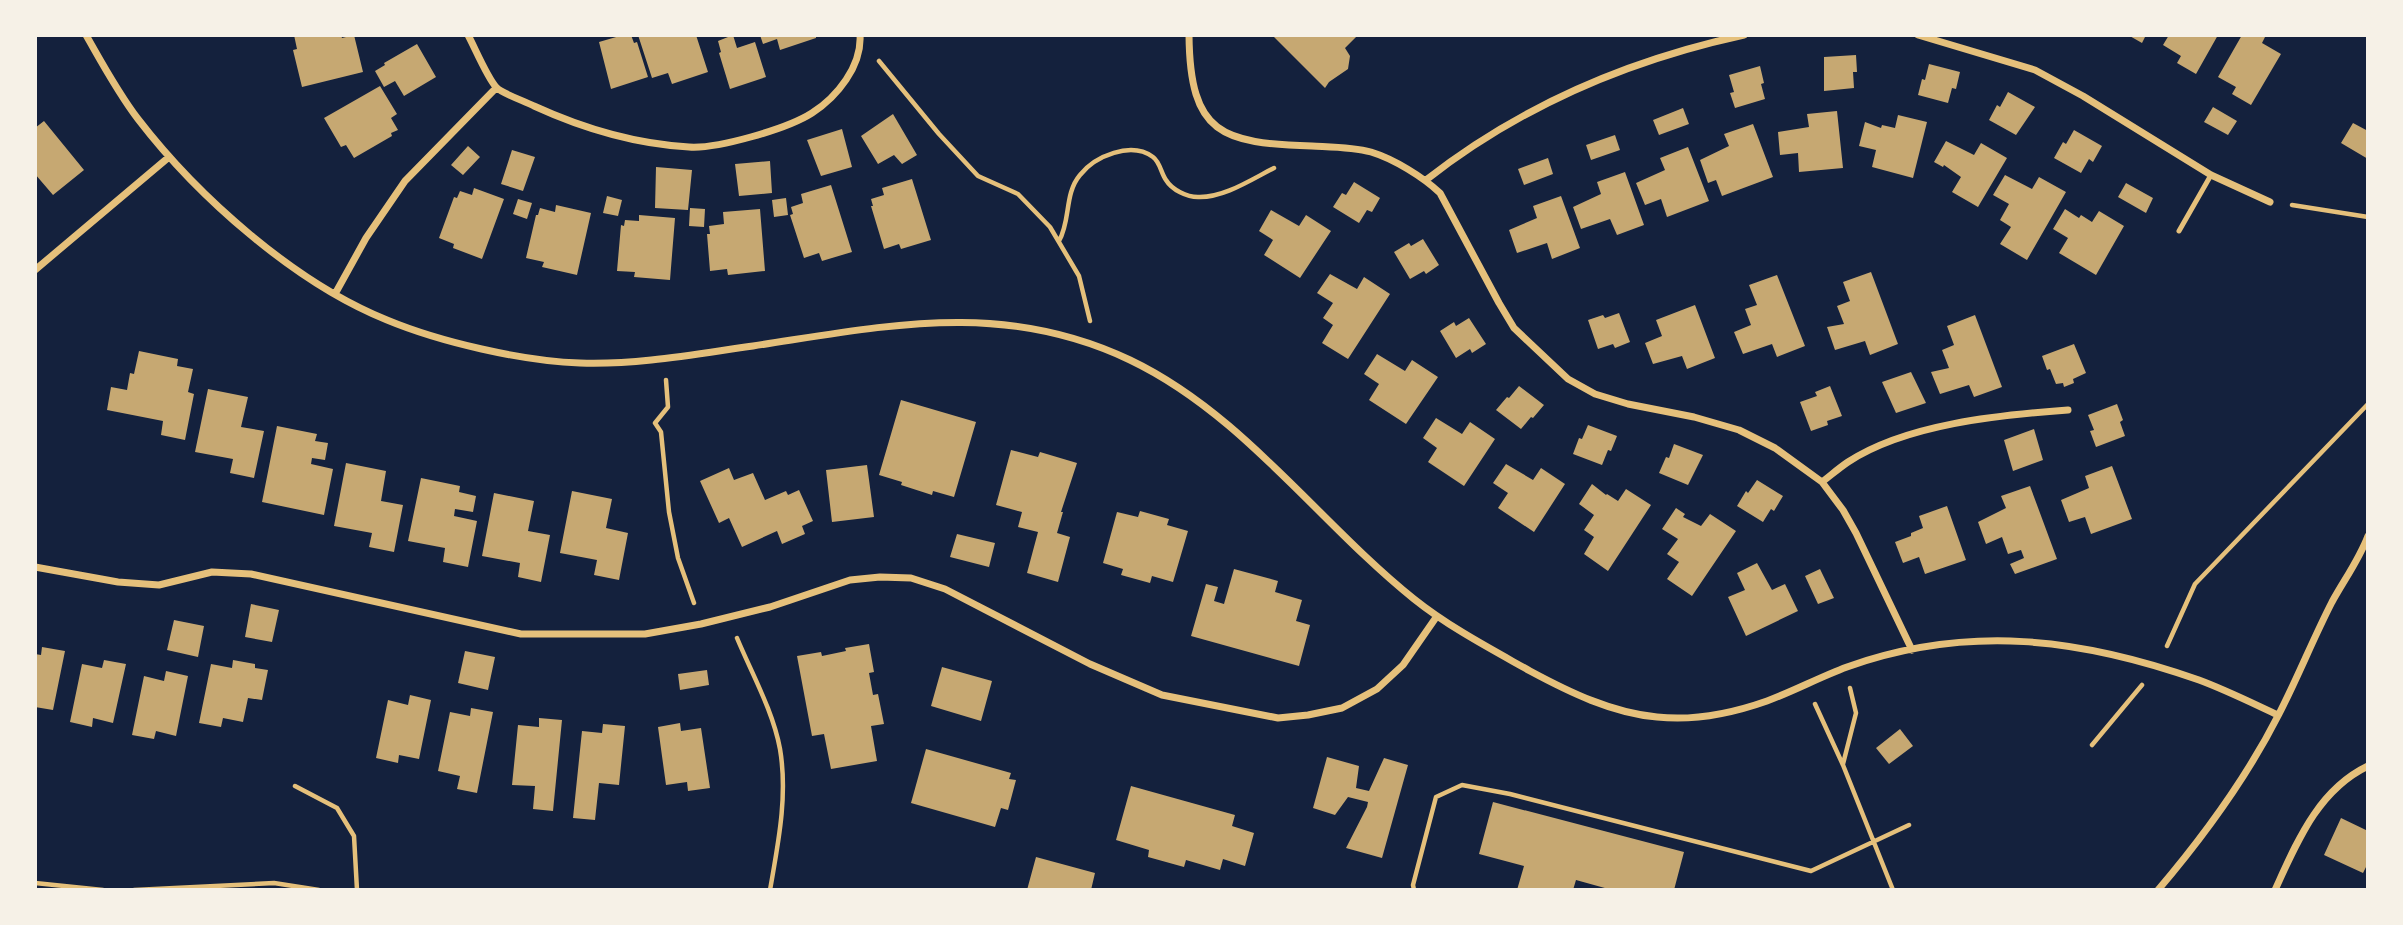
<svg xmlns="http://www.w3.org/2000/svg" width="2403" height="925" viewBox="0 0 2403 925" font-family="'PT Sans Narrow',sans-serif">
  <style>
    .building { fill: #c6a872 }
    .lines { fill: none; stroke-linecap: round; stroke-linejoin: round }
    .path { stroke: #e5c07b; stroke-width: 4.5 }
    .service { stroke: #e5c07b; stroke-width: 5 }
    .minor { stroke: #e5c07b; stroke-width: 7 }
  </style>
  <rect width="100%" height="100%" fill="#14213d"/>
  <path class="building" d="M294,35H341L342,38L354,35L363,72L302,87L293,50L297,49Z
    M623,35H631L634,43L637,42L648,77L611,89L599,42Z
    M638,35H696L708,72L672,84L668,73L652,78Z
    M733,35L737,48L755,42L766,77L730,89L719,53L721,52L718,41Z
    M760,35H816V38L780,50L777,39L763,44Z
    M1272,35H1358L1345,48L1350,56L1348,69L1329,82L1325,88Z
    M2128,35H2146L2142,43Z
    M2169,35H2218L2196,74L2177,63L2181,56L2163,45Z
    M2242,35H2266L2262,43L2281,54L2251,105L2232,94L2236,87L2218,77Z
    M417,44L436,77L404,96L395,81L384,87L375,71L385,65L384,63Z
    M1856,55L1857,72H1853L1854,88L1824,91V57Z
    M1929,64L1960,72L1956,89L1952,88L1948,103L1918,95L1922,79L1925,80Z
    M1760,66L1764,83L1761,84L1765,99L1735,108L1730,93L1734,92L1729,75Z
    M380,86L397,114L391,118L398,130L391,133L392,136L354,158L346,145L341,147L324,118Z
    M2008,92L2035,107L2016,135L1989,120L1997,105L2000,107Z
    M2213,107L2237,121L2228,135L2204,122Z
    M1683,108L1689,124L1659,135L1653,120Z
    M1837,111L1843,168L1799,172L1798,153L1780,155L1778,132L1809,127L1807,114Z
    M893,114L917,155L902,164L894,155L878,164L861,136Z
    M1898,115L1927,122L1913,178L1872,167L1876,150L1859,146L1865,122L1881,128L1882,125L1895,128Z
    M44,121L84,170L53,195L35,174V128Z
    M2353,123L2368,131V159L2341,143Z
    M1753,124L1773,177L1722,196L1716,180L1708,183L1700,160L1729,146L1724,134Z
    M842,129L852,167L821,176L807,140Z
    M2074,130L2102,146L2093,162L2089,159L2081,173L2054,158L2063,142L2066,144Z
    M1615,135L1620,150L1591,160L1586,145Z
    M1946,141L1974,155L1981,143L2007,158L1978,207L1952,192L1961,177L1944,165L1943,167L1934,162Z
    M468,146L480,157L463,175L451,165Z
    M1688,147L1709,201L1667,217L1661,199L1645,205L1636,183L1665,170L1660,158Z
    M512,150L535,157L523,191L501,184Z
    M1548,158L1553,174L1524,185L1518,169Z
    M770,161L772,193L739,196L735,164Z
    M656,167L692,170L688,210L655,208Z
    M1625,172L1644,225L1617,235L1610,219L1581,229L1573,207L1601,194L1597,182Z
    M2005,175L2032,189L2039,177L2066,192L2027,260L2000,244L2011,227L2000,220L2009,204L1993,195Z
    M912,179L931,240L901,249L899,244L884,249L871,206H873L871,199L884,195L882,188Z
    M1354,182L1380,198L1372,212L1367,210L1359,223L1333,207L1342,193L1346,195Z
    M2126,183L2153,198L2146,213L2118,197Z
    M831,185L852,252L822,261L819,253L804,258L790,215L793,214L791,207L803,203L801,194Z
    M474,188L504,199L482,259L453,248L454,244L439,238L454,197L457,198L460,191L472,195Z
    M607,196L622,200L618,216L603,213Z
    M1561,196L1580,248L1552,259L1547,243L1517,253L1509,230L1537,218L1533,206Z
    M786,198L788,215L774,217L772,200Z
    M518,199L532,203L527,219L513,214Z
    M556,205L591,213L577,275L542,267L544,262L526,258L536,215H538L540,208L555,212Z
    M690,208L705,209L704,227L689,226Z
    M760,209L765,271L728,275L727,269L710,271L707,234H710L709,226L724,224L723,212Z
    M2065,209L2079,218L2081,215L2092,222L2099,211L2124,226L2096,275L2059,253L2068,238L2053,229Z
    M1271,210L1299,226L1306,215L1331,231L1300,278L1264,255L1273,240L1259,231Z
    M639,215L675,218L670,280L634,277L635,272L617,271L621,225L624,226L625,220L639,221Z
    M1423,239L1439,265L1426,274L1424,271L1410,279L1394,252L1409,243L1411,246Z
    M1871,272L1898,344L1870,355L1865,341L1835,350L1827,327L1844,324L1837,306L1850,301L1843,282Z
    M1330,274L1357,289L1364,277L1390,294L1348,359L1322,343L1333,325L1323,318L1333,303L1317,293Z
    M1777,275L1805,346L1777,357L1772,344L1743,354L1734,332L1751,325L1745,309L1757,305L1749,285Z
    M1695,305L1715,358L1687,369L1682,356L1653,364L1645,343L1662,336L1656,320Z
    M1619,313L1630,342L1615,348L1613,344L1598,349L1588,320L1603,315L1605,318Z
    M1975,315L2002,387L1974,397L1969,385L1940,394L1931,372L1949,368L1942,350L1954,345L1947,326Z
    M1469,318L1486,344L1472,353L1470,349L1456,358L1440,331L1454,322L1456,326Z
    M2074,344L2086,373L2073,379L2074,383L2064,387L2063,383L2056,384L2050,369L2047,370L2042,356Z
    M139,351L178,359L177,366L193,369L188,392L194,394L185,440L161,435L163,421L107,410L111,387L127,390L130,373L134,374Z
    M1377,354L1405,371L1412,360L1438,377L1406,424L1369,400L1379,384L1364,374Z
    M1911,372L1926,403L1896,413L1882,382Z
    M1519,386L1544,405L1533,418L1531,417L1521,429L1496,410L1507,397L1509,398Z
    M1830,386L1842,416L1827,421L1828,425L1811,431L1800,402L1817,396L1815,392Z
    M208,389L248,397L241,427L264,431L254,478L230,473L233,459L195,452Z
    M901,400L976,422L954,497L933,491L932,495L901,485L902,482L879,475Z
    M2117,404L2123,420L2120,422L2125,436L2096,447L2090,431L2094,430L2088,415Z
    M1436,418L1462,434L1470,422L1495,439L1464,486L1428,462L1437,448L1423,438Z
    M1588,425L1617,436L1611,451L1608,450L1602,465L1573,454L1579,438L1582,439Z
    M277,426L317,434L315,441L328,443L325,460L312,458L311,464L333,469L324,515L262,502Z
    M2034,429L2043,460L2013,471L2004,440Z
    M1674,444L1703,455L1688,485L1659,473L1666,457L1669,458Z
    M1011,450L1038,457L1040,452L1077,463L1061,512H1063L1057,533L1070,537L1058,582L1027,573L1038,532L1018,527L1022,512L996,505Z
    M346,463L386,471L381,501L403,505L394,552L369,547L372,533L334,526Z
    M1506,464L1533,480L1541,468L1565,484L1534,532L1498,508L1508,493L1493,483Z
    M867,465L874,517L832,522L826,470Z
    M2112,466L2132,519L2091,534L2085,517L2069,522L2061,500L2089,488L2085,476Z
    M729,468L734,480L753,473L765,500L786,491L788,495L799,490L813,521L802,526L805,534L782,544L777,531L742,547L729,518L719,523L700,481Z
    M421,478L460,486L459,492L476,496L473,512L455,509L454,516L477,521L468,567L443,562L445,548L408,541Z
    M1757,480L1783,496L1774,511L1771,509L1763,522L1737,506L1746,491L1748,493Z
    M1592,484L1606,495L1607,494L1618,501L1626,489L1651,505L1608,571L1584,554L1594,537L1584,530L1594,515L1579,504Z
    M2030,486L2057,559L2015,574L2010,564L2024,558L2021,550L2008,554L2002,537L1986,544L1978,522L2006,508L2001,496Z
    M572,491L612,499L606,528L628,533L619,580L594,575L597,560L560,553Z
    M494,493L534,501L528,531L550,535L541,582L518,577L520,563L482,556Z
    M1947,506L1966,560L1925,574L1919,557L1903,563L1895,542L1911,536V533L1923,528L1919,516Z
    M1676,508L1685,514L1683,517L1701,526L1710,514L1736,531L1692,596L1667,579L1679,562L1667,554L1678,539L1662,529Z
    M1140,511L1169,519L1167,525L1188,531L1173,582L1152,576L1150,583L1121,575L1123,569L1103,563L1117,512L1138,517Z
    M957,534L995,543L989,567L950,557Z
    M1757,563L1772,590L1785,584L1798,611L1746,636L1728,597L1745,590L1737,573Z
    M1234,569L1278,581L1275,592L1302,600L1296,621L1310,625L1299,666L1191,636L1206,584L1218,587L1214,601L1224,604Z
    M1820,569L1834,598L1818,604L1805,576Z
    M251,604L279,610L272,642L245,637Z
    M174,620L204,626L198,657L167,650Z
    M869,644L874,672L869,673L873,695L878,694L884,724L871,726L877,761L831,769L824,734L812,736L797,656L821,652L822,656L846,651L845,648Z
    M42,647L65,651L53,710L35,707V654L41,655Z
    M465,651L495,657L488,690L458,683Z
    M104,660L126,664L113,723L93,718L92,727L70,722L82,664L102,668Z
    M233,660L255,664V668L268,670L262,700L248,698L243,722L223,718L221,727L199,723L211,664L232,668Z
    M942,667L992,681L981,721L931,706Z
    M707,670L709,685L680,690L678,674Z
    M166,671L188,676L176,736L156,731L154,739L132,735L144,676L164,681Z
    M410,695L431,700L419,759L399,755L398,763L376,758L388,700L408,705Z
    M471,708L493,712L477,793L457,789L460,776L438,771L450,712L470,716Z
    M539,718L562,720L553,811L533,809L535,786L512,785L518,725L539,727Z
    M680,723L681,731L701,728L710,788L688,791L687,782L666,785L658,727Z
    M603,724L625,726L619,785L599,783L595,820L573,818L582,731L602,733Z
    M1900,729L1913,746L1889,764L1876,748Z
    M926,749L1011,773L1009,779L1016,780L1008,810L1001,808L995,827L911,803Z
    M1327,757L1359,766L1356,788L1369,791L1384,758L1408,765L1382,858L1346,848L1367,807L1368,802L1348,797L1335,815L1313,808Z
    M1131,786L1235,815L1232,826L1254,833L1245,866L1223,859L1220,870L1186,860L1184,867L1148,857L1149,850L1116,840Z
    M1493,802L1684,852L1674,890H1612L1576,880L1573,890H1517L1524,866L1479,854Z
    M2341,818L2368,831V863L2363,873L2324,855Z
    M1036,857L1095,873L1091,890H1027Z"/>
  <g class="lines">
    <path class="path" d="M879,61L939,134L978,176L1018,194L1050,227L1079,276L1090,321
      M2292,205L2368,217
      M1059,241C1071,220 1064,194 1080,175C1095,156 1131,141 1153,157C1160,162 1161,173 1166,180C1172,190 1187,197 1198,197C1224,198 1252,179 1274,168
      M666,380L668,407L655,423L661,432L669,512L678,558L694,603
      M737,638C752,674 773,711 780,749C788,796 778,844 770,890
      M2167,646L2195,584L2368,404
      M1815,704L1843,765L1893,890
      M2092,745L2142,685
      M1843,764L1856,713L1850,688
      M295,786L337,808L354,836L357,890
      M35,883L103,890
      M134,890L274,883L319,890
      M1414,890L1413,885L1436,797L1462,785L1510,794L1811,871L1909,825"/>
    <path class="service" d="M2179,231L2211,175"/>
    <path class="minor" d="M86,35C102,63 118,93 138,119C198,197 295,283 387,320C440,342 522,361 580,363C638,365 696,354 753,346C886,326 1002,299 1130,360C1243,414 1318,522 1414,599C1449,627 1491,649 1530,671C1569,692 1612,713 1657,717C1693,721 1733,713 1767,701C1794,691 1820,677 1847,667C1968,624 2080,638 2199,680C2226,690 2252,703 2278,715
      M468,35C475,48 487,77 496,87C502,94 525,101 534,106C582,128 636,144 689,147C717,149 787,129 812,113C837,97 862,66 860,35
      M1189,35C1190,135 1222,143 1312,146C1331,147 1353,147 1371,152C1394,159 1423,177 1440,193L1499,303L1514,328L1568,379L1595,394L1628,404L1694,417L1739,430L1775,448L1822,482L1843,510L1856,533L1912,650
      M1918,35L2035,70L2083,96L2211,175L2270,202
      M1426,180C1519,107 1629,60 1744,35
      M35,270L169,157
      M335,294L366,238L405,181L496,88
      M1822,482C1830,476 1839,468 1848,462C1906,424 1999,415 2068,410
      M35,567L118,582L159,585L212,572L251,574L521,634H645L701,624L770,607L850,580L880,577L911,578L945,589L1090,664L1162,695L1278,718L1308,715L1342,708L1377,689L1403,665L1437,616
      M2158,890C2204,836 2247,777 2279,714C2298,677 2313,639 2332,602C2344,580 2359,560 2368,536
      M2275,890C2297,842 2318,790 2368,766"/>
  </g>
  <rect width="2403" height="925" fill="none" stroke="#f6f1e7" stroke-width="74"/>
</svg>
